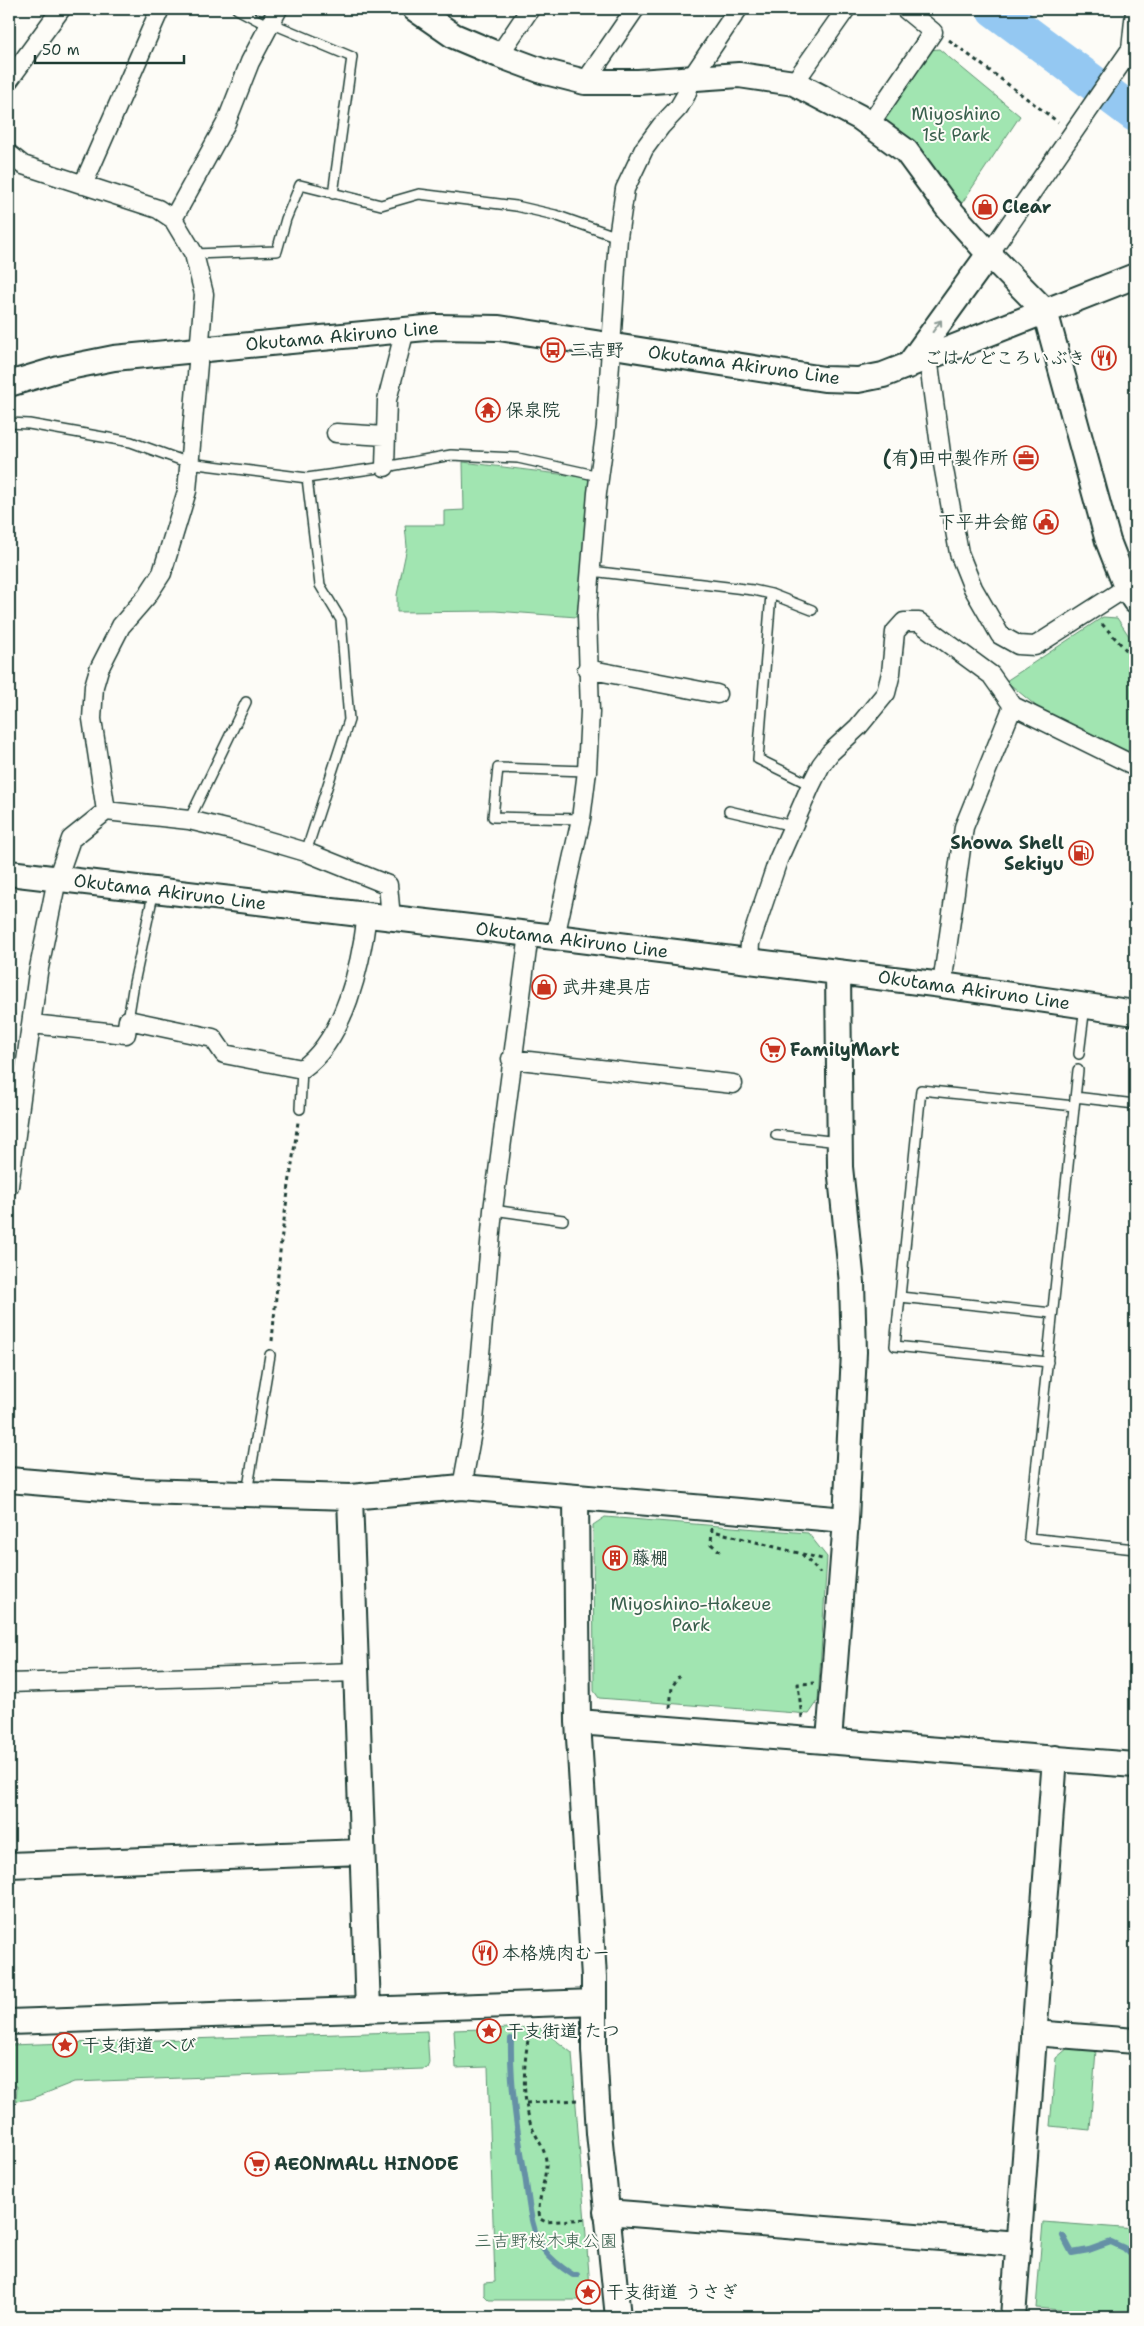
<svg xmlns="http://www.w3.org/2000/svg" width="1144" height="2326" viewBox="0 0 1144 2326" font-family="'Shantell Sans','Klee One',sans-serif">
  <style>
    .green { fill: #a1e5b1; stroke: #609172 }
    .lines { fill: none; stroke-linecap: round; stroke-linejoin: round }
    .stream { stroke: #6590a6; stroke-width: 6 }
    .river { stroke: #94c8f2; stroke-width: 36 }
    .lane-casing { stroke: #1f3d34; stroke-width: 12 }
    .street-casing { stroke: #1f3d34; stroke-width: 21 }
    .secondary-casing { stroke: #1f3d34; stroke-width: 28 }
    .path { stroke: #1f3d34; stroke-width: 3; stroke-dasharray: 4 4; stroke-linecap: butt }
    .lane { stroke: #fdfcf7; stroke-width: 9 }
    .street { stroke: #fdfcf7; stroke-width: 18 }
    .secondary { stroke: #fdfcf7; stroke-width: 24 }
    .oneway { stroke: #8e9c96 }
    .labels { text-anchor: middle; stroke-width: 4; stroke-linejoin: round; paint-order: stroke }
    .park-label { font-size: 18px; fill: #395f4d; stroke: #fdfcf7 }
    .poi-label { font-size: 18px; font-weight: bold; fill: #1f3d34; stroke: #fdfcf7; text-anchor: start }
    .street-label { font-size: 18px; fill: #1f3d34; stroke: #fdfcf7 }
  </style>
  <rect width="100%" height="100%" fill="#fdfcf7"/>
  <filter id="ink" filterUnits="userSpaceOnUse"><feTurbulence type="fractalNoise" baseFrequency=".02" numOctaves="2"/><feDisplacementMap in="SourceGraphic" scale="10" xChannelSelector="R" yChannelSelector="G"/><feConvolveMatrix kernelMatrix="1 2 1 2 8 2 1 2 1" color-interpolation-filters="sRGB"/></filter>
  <g filter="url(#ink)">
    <path class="green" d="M939,49L1020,116L960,206L886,124L883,113L929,50Z
      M463,462L591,478L577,617L495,611L397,612V595L407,547L405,525H444V511L464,510Z
      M1103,617L1117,618L1135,645V756L1048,716L1006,681Z
      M605,1517L808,1533L827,1557L818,1701L809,1714L599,1698L594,1691L593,1525Z
      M539,2027L572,2053L591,2300H489L484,2295V2283L495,2282L488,2067L456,2068L454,2030Z
      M427,2031L429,2063L427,2068L423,2069L74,2082L31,2099L16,2101L17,2086H9V2045Z
      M1068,2048L1096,2050L1090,2130L1050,2126L1056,2058Z
      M1043,2222L1135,2229V2316L1036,2308Z"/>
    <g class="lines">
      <path class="stream" d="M511,2039C510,2086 517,2130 525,2176C529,2201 530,2229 544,2250C552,2261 562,2268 573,2275H577
        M1063,2236L1072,2253L1089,2250L1111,2242L1124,2248L1135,2258"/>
      <path class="river" d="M994,9L1135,114"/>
      <g class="lane-casing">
        <path id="lane" d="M237,9L269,26H278L352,57L333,194
          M194,254L277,251L286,219L300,185L381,205L419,194L516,206L555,215L618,237
          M9,423L29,424L131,442L189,463L307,478L385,467L451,455L518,458L599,476
          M591,571L753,590L771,594L812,610
          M771,594L758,759L811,785
          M729,811L793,826
          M581,819L493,817L498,768L587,771
          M189,820L246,702
          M306,852L349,720L341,620L320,585L307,478
          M128,1020L134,983L154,890
          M1079,1054L1085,1006
          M1078,1070L1029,1538L1135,1549
          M1075,1097L1135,1104
          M300,1109L302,1069
          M776,1135L839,1142
          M493,1210L563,1220
          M900,1297L1052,1313
          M1048,1362L895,1346L921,1090L1074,1106
          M247,1493L270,1355"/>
      </g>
      <g class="street-casing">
        <path id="street" d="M499,55L530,9
          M9,80L61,9
          M585,82L635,9
          M794,83L846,9
          M870,124L933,32L905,9
          M9,154L23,165L158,209L173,219
          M83,185L160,9
          M989,254L1131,49L1135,11
          M928,357L941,453L959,553L973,588L1000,635L1018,645L1035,646L1135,582
          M336,433L385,436
          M385,467L387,400L405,330
          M587,669L717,694
          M106,811L189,820L235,831L306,852L388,885L391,918
          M555,937L581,819L587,771L590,712L587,615L597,493L606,427L618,237L625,189L644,149L661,126L679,107L686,95L692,77L738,9
          M749,961L750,943L778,860L811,785L821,765L830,753L858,727L886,693L891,673L895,632L904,622H919L991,675L1013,706L1135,766
          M942,985L964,827L1013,706
          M32,1024L126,1034L128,1020L213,1038L224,1054L302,1069C345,1039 361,964 367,915
          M511,1059L733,1084
          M9,1186L38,973L57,879L71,839L106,811L92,719L94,686L99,669L121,626L147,596L162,573L187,491L204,294L194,254L173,219L226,123L250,62L278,9
          M462,1487L474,1421L493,1210L529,934
          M9,1683L356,1672"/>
      </g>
      <g class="secondary-casing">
        <path id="secondary" d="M415,9L454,36L499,55L542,71L585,82H638L739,75L794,83L859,117L906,151L947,207L989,254L1045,311L1108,541L1126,587L1135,601
          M908,366L989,254
          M9,384L59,369L114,358L436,327L499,328L824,379L858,380L883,375L1135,276
          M9,873L555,937L942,985L1135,1013
          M9,1480L139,1491L350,1497L462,1487L846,1520
          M350,1497L368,2010
          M576,1497L578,1722L594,1977V2050L599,2133L618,2317
          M578,1722L1135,1765
          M829,1741L846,1520L854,1352L852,1283L840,1167L838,972
          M9,1865L362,1852
          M9,2022L594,2002
          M1034,2033L1135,2041
          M606,2212L1018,2244
          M1013,2317L1055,1758"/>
      </g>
      <path class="path" d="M949,40L1058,122
        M1102,624L1129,653L1135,681
        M272,1341L281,1241L298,1122
        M712,1528L711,1544L723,1554
        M717,1532L822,1559
        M802,1554L820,1573
        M670,1708L672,1687L679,1676
        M802,1718L798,1684L814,1683
        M531,2025C524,2057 521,2090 530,2122C534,2135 545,2147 546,2161C547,2180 536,2200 540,2219L546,2222L586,2219
        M526,2103L577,2100
        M590,2317H598"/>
      <use href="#lane" class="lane"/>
      <use href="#street" class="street"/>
      <use href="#secondary" class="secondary"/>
    </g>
    <defs><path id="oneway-shaft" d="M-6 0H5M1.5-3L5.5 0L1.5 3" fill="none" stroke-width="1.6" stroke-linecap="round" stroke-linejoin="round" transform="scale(1.25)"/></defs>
    <use class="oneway" href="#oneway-shaft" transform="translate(937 326) rotate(-54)"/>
  </g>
  <defs>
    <g id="shop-ring" transform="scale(1.25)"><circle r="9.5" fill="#fdfcf7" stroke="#c8321e" stroke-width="1.5"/><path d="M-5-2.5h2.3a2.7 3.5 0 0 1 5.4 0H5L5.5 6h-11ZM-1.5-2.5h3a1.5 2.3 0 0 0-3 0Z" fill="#c8321e"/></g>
    <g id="bus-ring" transform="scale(1.25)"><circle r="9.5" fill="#fdfcf7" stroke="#c8321e" stroke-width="1.5"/><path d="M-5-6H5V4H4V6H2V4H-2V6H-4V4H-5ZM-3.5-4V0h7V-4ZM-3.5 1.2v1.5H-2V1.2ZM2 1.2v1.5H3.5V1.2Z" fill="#c8321e"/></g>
    <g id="restaurant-ring" transform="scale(1.25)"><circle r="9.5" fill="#fdfcf7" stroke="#c8321e" stroke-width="1.5"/><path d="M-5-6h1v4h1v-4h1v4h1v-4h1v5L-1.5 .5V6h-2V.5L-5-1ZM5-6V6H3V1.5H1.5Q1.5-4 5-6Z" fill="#c8321e"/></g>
    <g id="temple-ring" transform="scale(1.25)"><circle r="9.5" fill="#fdfcf7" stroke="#c8321e" stroke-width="1.5"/><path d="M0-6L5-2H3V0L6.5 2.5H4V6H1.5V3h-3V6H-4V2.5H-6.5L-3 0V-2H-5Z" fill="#c8321e"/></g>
    <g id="office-ring" transform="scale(1.25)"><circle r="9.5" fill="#fdfcf7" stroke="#c8321e" stroke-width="1.5"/><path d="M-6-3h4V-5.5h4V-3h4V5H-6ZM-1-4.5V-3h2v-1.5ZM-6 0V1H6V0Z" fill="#c8321e"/></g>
    <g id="civic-ring" transform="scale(1.25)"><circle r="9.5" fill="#fdfcf7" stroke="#c8321e" stroke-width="1.5"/><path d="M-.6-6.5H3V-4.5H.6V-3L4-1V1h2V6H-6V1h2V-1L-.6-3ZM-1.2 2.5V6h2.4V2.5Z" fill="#c8321e"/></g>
    <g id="fuel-ring" transform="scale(1.25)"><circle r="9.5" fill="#fdfcf7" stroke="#c8321e" stroke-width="1.5"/><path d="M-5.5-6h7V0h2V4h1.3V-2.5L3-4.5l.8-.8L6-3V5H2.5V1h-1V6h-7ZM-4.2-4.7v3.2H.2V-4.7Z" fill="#c8321e"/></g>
    <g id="supermarket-ring" transform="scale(1.25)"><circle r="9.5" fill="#fdfcf7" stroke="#c8321e" stroke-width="1.5"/><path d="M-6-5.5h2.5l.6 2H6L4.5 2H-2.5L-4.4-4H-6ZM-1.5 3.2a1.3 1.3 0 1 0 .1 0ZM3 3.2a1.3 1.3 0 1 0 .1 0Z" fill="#c8321e"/></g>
    <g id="building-ring" transform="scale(1.25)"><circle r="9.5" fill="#fdfcf7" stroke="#c8321e" stroke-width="1.5"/><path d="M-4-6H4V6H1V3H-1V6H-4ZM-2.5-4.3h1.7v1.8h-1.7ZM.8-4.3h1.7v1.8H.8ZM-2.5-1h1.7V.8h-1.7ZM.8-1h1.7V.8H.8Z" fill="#c8321e"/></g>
    <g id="sight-ring" transform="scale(1.25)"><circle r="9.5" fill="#fdfcf7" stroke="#c8321e" stroke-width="1.5"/><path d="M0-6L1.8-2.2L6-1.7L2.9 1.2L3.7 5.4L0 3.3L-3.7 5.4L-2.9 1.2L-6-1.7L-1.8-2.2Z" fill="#c8321e"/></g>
  </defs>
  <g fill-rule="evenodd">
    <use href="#shop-ring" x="985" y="207"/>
    <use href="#bus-ring" x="553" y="350"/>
    <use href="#restaurant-ring" x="1104" y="358"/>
    <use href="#temple-ring" x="488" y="410"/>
    <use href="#office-ring" x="1026" y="458"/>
    <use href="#civic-ring" x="1046" y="522"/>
    <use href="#fuel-ring" x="1081" y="853"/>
    <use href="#shop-ring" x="544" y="987"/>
    <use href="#supermarket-ring" x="773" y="1050"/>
    <use href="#building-ring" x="615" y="1558"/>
    <use href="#restaurant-ring" x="485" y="1953"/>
    <use href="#sight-ring" x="489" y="2031"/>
    <use href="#sight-ring" x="65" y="2045"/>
    <use href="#supermarket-ring" x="257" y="2164"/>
    <use href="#sight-ring" x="588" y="2292"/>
  </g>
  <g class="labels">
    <g class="park-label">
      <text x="956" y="120">Miyoshino<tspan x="956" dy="21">1st Park</tspan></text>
      <text x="691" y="1610">Miyoshino-Hakeue<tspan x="691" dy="21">Park</tspan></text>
      <text x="546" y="2247">三吉野桜木東公園</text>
    </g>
    <g class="poi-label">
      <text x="1002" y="213">Clear</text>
      <text x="570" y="356">三吉野</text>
      <text x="1086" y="364" text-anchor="end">ごはんどころいぶき</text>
      <text x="506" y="416">保泉院</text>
      <text x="1008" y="464" text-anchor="end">(有)田中製作所</text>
      <text x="1028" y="528" text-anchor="end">下平井会館</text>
      <text x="1064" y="849" text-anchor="end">Showa Shell<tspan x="1064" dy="21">Sekiyu</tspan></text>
      <text x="562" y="993">武井建具店</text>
      <text x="790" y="1056">FamilyMart</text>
      <text x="632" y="1564">藤棚</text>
      <text x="502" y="1959">本格焼肉むー</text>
      <text x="506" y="2037">干支街道 たつ</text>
      <text x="82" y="2051">干支街道 へび</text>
      <text x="274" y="2170">AEONMALL HINODE</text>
      <text x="606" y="2298">干支街道 うさぎ</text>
    </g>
    <g class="street-label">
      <text transform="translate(342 336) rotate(-5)" y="6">Okutama Akiruno Line</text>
      <text transform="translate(744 365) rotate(8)" y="6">Okutama Akiruno Line</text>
      <text transform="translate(170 892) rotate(7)" y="6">Okutama Akiruno Line</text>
      <text transform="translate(572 940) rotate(7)" y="6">Okutama Akiruno Line</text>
      <text transform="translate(974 990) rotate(8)" y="6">Okutama Akiruno Line</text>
    </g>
  </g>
  <rect width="1144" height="2326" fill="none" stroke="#fdfcf7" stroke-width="30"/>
  <rect x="15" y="15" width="1114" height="2296" fill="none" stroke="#1f3d34" stroke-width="2" filter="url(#ink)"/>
  <path d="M35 55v8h149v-8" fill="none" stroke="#1f3d34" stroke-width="2.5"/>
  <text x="42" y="55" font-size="15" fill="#1f3d34" stroke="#fdfcf7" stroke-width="4" paint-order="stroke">50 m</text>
</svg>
